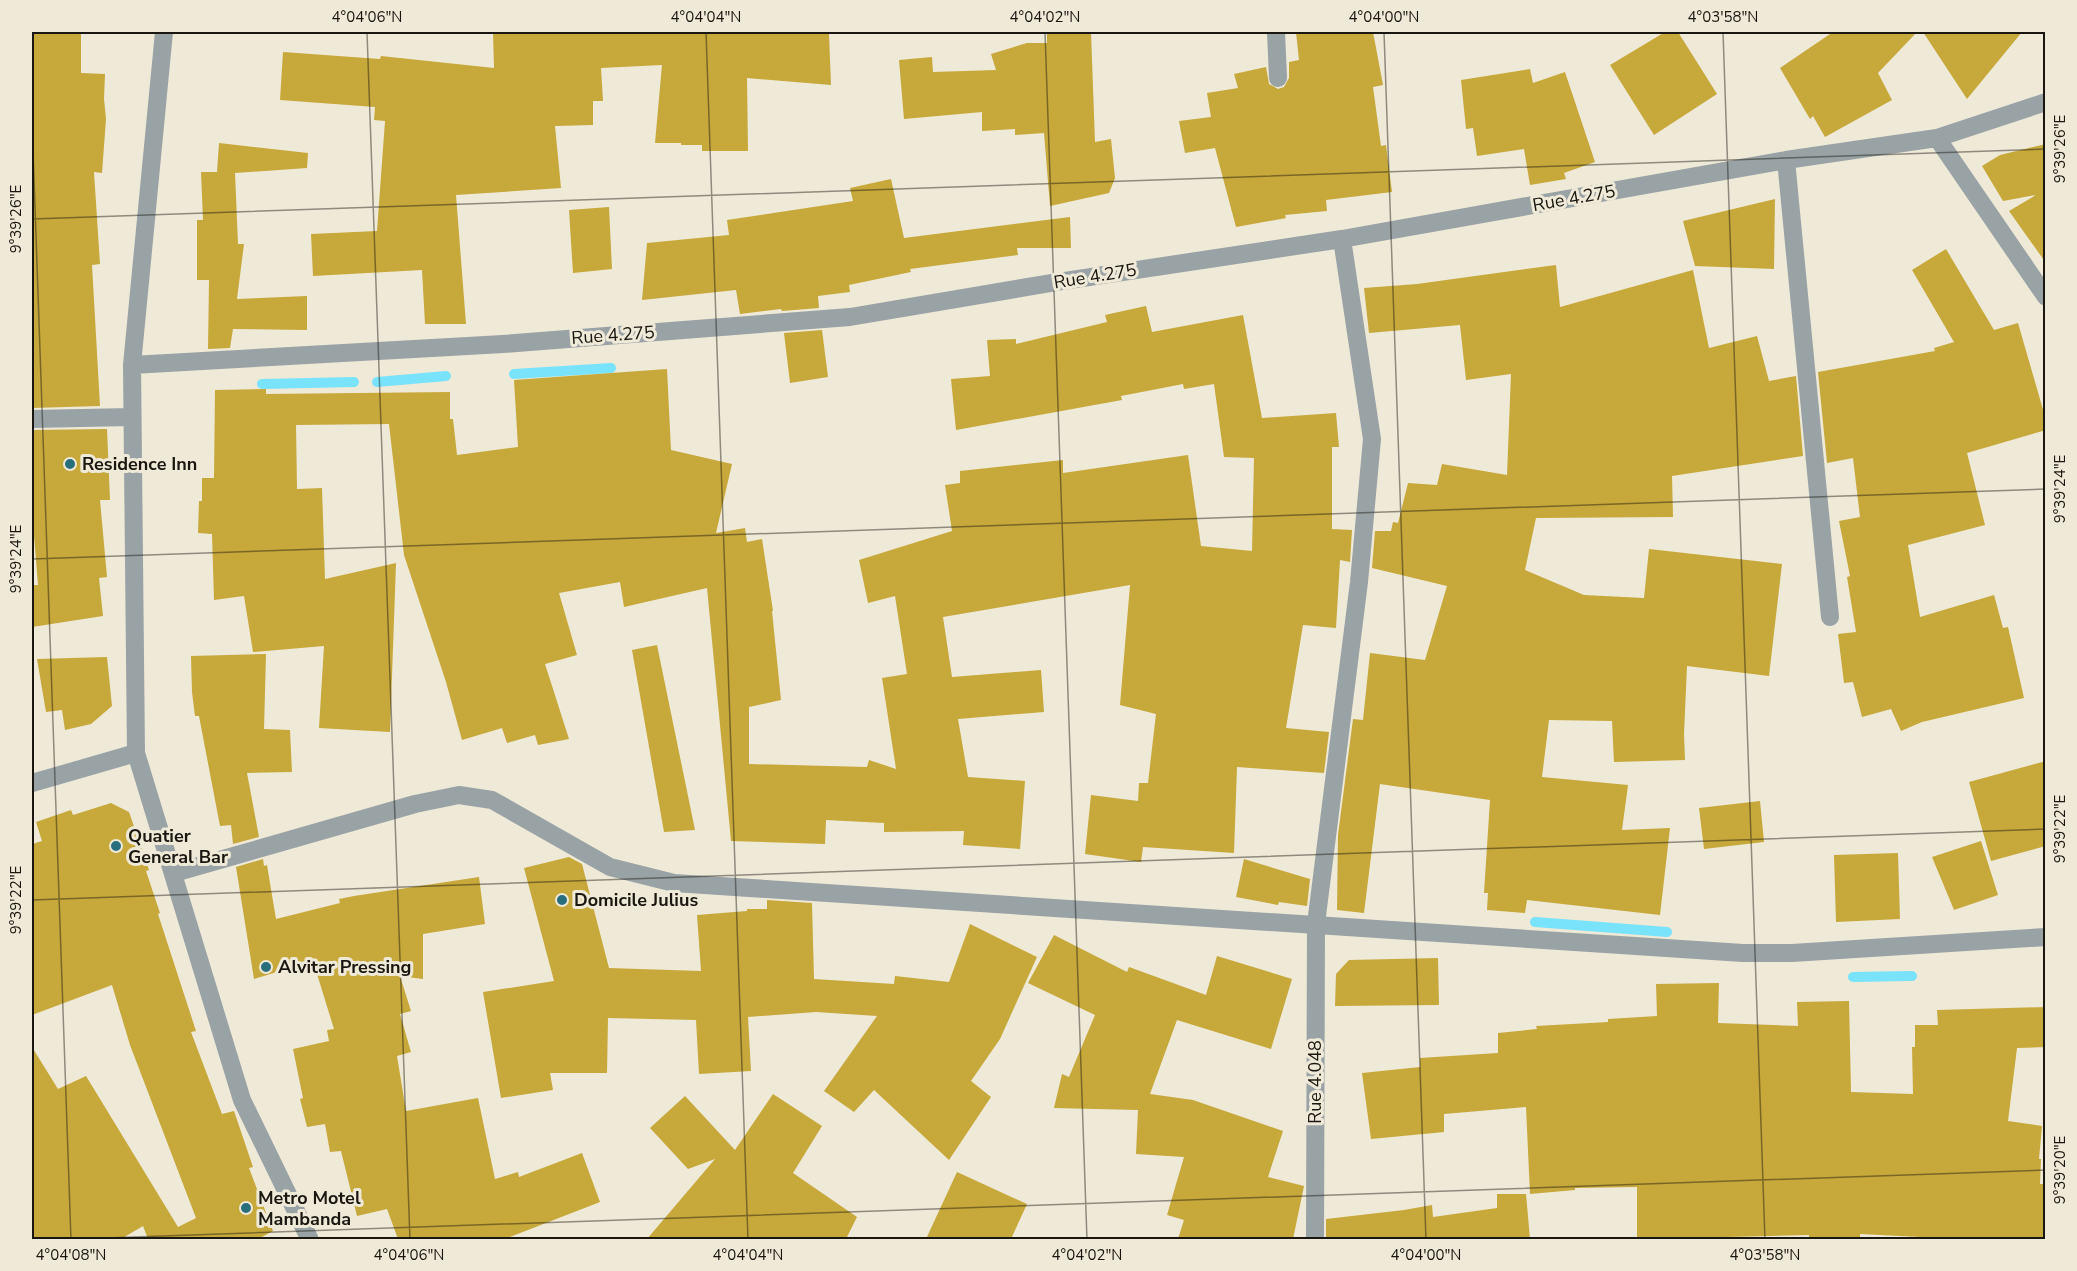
<svg xmlns="http://www.w3.org/2000/svg" width="2077" height="1271" viewBox="0 0 2077 1271" font-family="'Nunito Sans',sans-serif">
  <style>
    .lines { fill: none; stroke-linecap: round; stroke-linejoin: round }
    .stream { stroke: #79e3fc; stroke-width: 10 }
    .building { fill: #c7a83a }
    .street { stroke: #99a2a5; stroke-width: 18 }
    .ticks { fill: none; stroke: #191710; stroke-width: 1.5; stroke-opacity: 0.45 }
    .poi-dot { fill: #296e7d; stroke: #efe9d7; stroke-width: 2 }
    .labels { text-anchor: middle; stroke-width: 6; stroke-linejoin: round; paint-order: stroke }
    .street-label { font-size: 18px; fill: #191710; stroke: #efe9d7 }
    .poi-label { font-size: 18px; font-weight: bold; fill: #191710; stroke: #efe9d7; text-anchor: start }
    .neatline { fill: none; stroke: #191710; stroke-width: 2 }
    .ticks-label { font-size: 15px; text-anchor: middle; fill: #191710 }
  </style>
  <rect width="100%" height="100%" fill="#efe9d7"/>
  <g class="lines">
    <path class="stream" d="M514,374L611,368
      M377,382L446,376
      M262,384L354,382
      M1535,922L1667,932
      M1853,977L1912,976"/>
  </g>
  <path class="building" d="M32,32H81V73L105,74L104,99L106,119L102,173L94,172L100,264L92,265L100,406L32,408Z
    M493,32H811V34H829L831,85L747,78L748,151H702V145H681V143H655L662,65L601,68L603,101H593V125L555,126L561,188L456,195L466,324H425L422,270L313,276L311,234L377,231L385,121L374,120L375,107L280,100L283,52L380,59L381,56L494,68Z
    M1047,32H1091L1095,142L1111,139L1115,178L1109,193L1050,206L1044,133L1015,135V129L982,131V112L904,119L899,60L932,57L933,72L996,70L991,54L1027,43H1047Z
    M1296,32H1373L1383,85L1373,87L1381,146L1386,145L1392,192L1326,200L1327,211L1285,215L1286,218L1236,227L1215,148L1185,153L1179,121L1211,117L1207,93L1238,88L1234,74L1266,67L1269,84L1278,89L1284,87L1289,78V62L1299,60Z
    M1665,32H1678L1717,94L1654,135L1610,65Z
    M1833,32H1917L1878,73L1892,100L1825,137L1813,116L1810,119L1780,68Z
    M1923,32H2022L1967,99Z
    M1530,69L1533,83L1565,72L1595,162L1564,173L1566,179L1530,185L1524,149L1477,156L1473,128L1466,129L1461,80Z
    M219,143L308,153L307,168L235,173L238,244H244L237,299L307,296V330L233,329L230,348L208,349L209,280H197V220H203L201,172H217Z
    M2046,144V263L2009,211L2036,195L2003,201L1982,166L2000,155Z
    M891,179L904,238L1070,217L1071,248H1017L1018,255L910,269L911,272L849,285L850,292L818,296L819,308L782,311L781,309L740,314L736,290L642,300L647,243L729,235L727,220L853,201L850,188Z
    M1775,199L1774,269L1695,266L1683,221Z
    M609,207L612,269L573,273L569,210Z
    M1946,249L1994,330L2018,323L2046,420V430L1967,453L1985,525L1908,545L1920,617L1994,595L2003,628L2008,627L2024,698L1922,722L1901,731L1891,709L1862,717L1853,682L1844,683L1838,634L1856,632L1847,577L1850,576L1839,521L1860,517L1853,458L1827,463L1818,372L1935,351L1934,348L1954,342L1912,270Z
    M1556,265L1560,307L1693,270L1709,348L1757,336L1769,381L1796,376L1803,456L1672,476L1673,517L1536,518L1525,570L1584,595L1644,598L1649,549L1782,564L1769,676L1687,666L1684,734L1685,760L1614,762L1612,721L1549,720L1542,777L1628,785L1622,830L1670,828L1660,915L1527,900L1525,913L1487,910L1488,893H1484L1490,800L1380,784L1364,913L1337,910L1338,835L1353,719L1363,720L1370,653L1425,660L1447,586L1372,568L1375,531H1391L1393,522L1398,523L1408,483L1437,485L1442,464L1507,475L1511,374L1466,380L1460,325L1369,333L1364,288L1417,284Z
    M1146,306L1152,332L1243,315L1262,418L1336,413L1339,447H1332V529L1352,530L1350,562L1340,560L1336,628L1303,625L1286,728L1329,732L1324,773L1237,767L1234,853L1143,847L1141,862L1085,854L1091,795L1138,801L1139,783H1148L1156,714L1120,705L1130,585L943,617L952,677L1041,670L1044,712L958,719L968,777L1025,781L1020,849L963,845L964,831L884,832V823L826,820L825,844L731,841L707,588L624,607L620,582L559,593L577,655L545,664L569,739L538,745L535,735L507,743L502,728L462,740L446,682L404,555L389,424L296,425L297,489L322,488L325,579L396,563L390,732L319,728L324,646L253,652L244,596L214,600L212,534L198,533L199,501H202V478H214L215,390L266,389V394L450,392V419H453L457,455L518,447L514,380L667,369L671,450L732,464L716,533L745,528L747,542L762,539L773,611H772L781,700L749,707V764L867,767L869,760L896,769L882,678L907,674L895,596L868,603L859,560L952,531L945,485L960,483V471L1063,460V473L1188,455L1201,546L1252,551L1254,458L1224,457L1214,384L1184,389L1183,384L1121,396L1122,400L956,430L951,379L990,376L987,340L1016,339V344L1107,322L1105,315Z
    M822,330L828,377L790,383L784,333Z
    M107,429L110,500H100L107,577L99,578L103,616L32,627V585H38L32,511V430Z
    M657,645L695,830L664,832L632,650Z
    M266,654L264,729L290,730L292,772L247,773L259,837L233,844L231,825L220,826L199,716H195L192,692L191,656Z
    M107,657L112,706L91,724L65,730L62,710L46,712L37,659Z
    M2046,761V846L1991,861L1969,782Z
    M1760,801L1764,842L1704,849L1699,808Z
    M111,803L129,812L149,870L146,871L160,913L158,914L196,1031L191,1032L222,1114L234,1111L253,1167L249,1168L273,1231L258,1239H148L143,1226L121,1239H32V1047L58,1089L86,1076L178,1227L196,1218L130,1045L112,985L32,1015V844L42,841L36,822L71,810L73,815Z
    M1981,841L1998,895L1954,910L1932,857Z
    M1898,853L1900,919L1836,922L1834,855Z
    M569,857L582,864L609,968L701,971L697,915L747,911V909H767V900L812,903L814,979L894,984L895,976L949,982L970,924L1037,957L1000,1039L971,1081L991,1097L949,1160L874,1090L854,1112L824,1091L877,1016L816,1012L748,1017L751,1071L699,1074L696,1020L608,1018L607,1073H550L553,1090L501,1098L483,992L554,981L524,868Z
    M263,859L264,866L267,865L276,919L340,903L339,899L354,896L479,877L485,924L423,934V979L400,976L411,1011L400,1014L411,1052L397,1056L406,1111L478,1098L495,1179L518,1172L519,1177L582,1153L600,1202L505,1239H398L387,1209L357,1216L341,1151L330,1152L325,1124L307,1127L300,1099L303,1098L293,1049L329,1041L327,1030L334,1029L313,961L254,979L236,867Z
    M1244,859L1310,879L1307,906L1279,902L1278,905L1236,897Z
    M1054,935L1127,972L1129,967L1206,995L1217,956L1292,979L1271,1049L1177,1020L1150,1094L1193,1100L1283,1131L1268,1177L1304,1186L1293,1239H1178L1184,1220L1167,1215L1184,1157L1136,1154L1138,1110L1054,1108L1062,1074L1069,1077L1095,1015L1028,983Z
    M1438,958L1439,1005L1335,1006L1336,974L1349,960Z
    M1719,983L1718,1023L1798,1026L1797,1002L1849,1001L1851,1092L1913,1094L1912,1047H1915V1025H1938L1937,1010L2046,1007V1047L2017,1048L2008,1121L2042,1126L2039,1159H2041L2040,1184H2044L2045,1239H1960L1860,1234V1239H1809V1235L1637,1239V1187L1575,1188V1190L1530,1194L1526,1107L1444,1114V1132L1371,1139L1362,1073L1420,1067V1058L1498,1053V1033L1537,1029L1536,1026L1608,1022V1019L1657,1016L1656,984Z
    M773,1094L822,1126L793,1173L857,1217L846,1239H647L715,1159L688,1169L650,1128L685,1096L735,1150Z
    M957,1172L1027,1204L1011,1239H926Z
    M1497,1194H1526L1530,1239H1326V1219L1404,1210L1432,1205L1433,1217L1497,1208Z"/>
  <g class="lines">
    <path class="street" d="M164,32L132,365L136,753L242,1100L310,1240
      M1276,32L1278,78
      M1937,138L2046,297
      M1786,160L1830,617
      M132,365L503,344L850,317L1057,282L1342,239L1786,160L1937,138L2046,102
      M32,419L131,417
      M32,783L136,753
      M174,873L415,804L459,795L492,800L610,867L674,883L1743,953H1792L2046,937
      M1315,1240L1316,924L1359,582L1372,439L1342,239"/>
  </g>
  <path class="ticks" d="M367,32L410,1240M706,32L748,1240M1045,32L1087,1240M1384,32L1426,1240M1723,32L1765,1240M32,121L71,1240M32,219L2046,149M32,559L2046,489M32,900L2046,829M48,1240L2046,1170"/>
  <g class="poi-dot">
    <circle cx="70" cy="464" r="6"/>
    <circle cx="116" cy="846" r="6"/>
    <circle cx="562" cy="900" r="6"/>
    <circle cx="266" cy="967" r="6"/>
    <circle cx="246" cy="1208" r="6"/>
  </g>
  <g class="labels">
    <g class="street-label">
      <text transform="translate(1574 198) rotate(-10)" y="6">Rue 4.275</text>
      <text transform="translate(1095 276) rotate(-9)" y="6">Rue 4.275</text>
      <text transform="translate(613 335) rotate(-4)" y="6">Rue 4.275</text>
      <text transform="translate(1315 1082) rotate(-90)" y="6">Rue 4.048</text>
    </g>
    <g class="poi-label">
      <text x="82" y="470">Residence Inn</text>
      <text x="128" y="842">Quatier<tspan x="128" dy="21">General Bar</tspan></text>
      <text x="574" y="906">Domicile Julius</text>
      <text x="278" y="973">Alvitar Pressing</text>
      <text x="258" y="1204">Metro Motel<tspan x="258" dy="21">Mambanda</tspan></text>
    </g>
  </g>
  <rect width="2077" height="1271" fill="none" stroke="#efe9d7" stroke-width="66"/>
  <rect x="33" y="33" width="2011" height="1205" class="neatline"/>
  <g class="ticks-label">
    <text x="367" y="22">4°04'06"N</text>
    <text x="706" y="22">4°04'04"N</text>
    <text x="1045" y="22">4°04'02"N</text>
    <text x="1384" y="22">4°04'00"N</text>
    <text x="1723" y="22">4°03'58"N</text>
    <text transform="translate(2060 149) rotate(-90)" y="5">9°39'26"E</text>
    <text transform="translate(16 219) rotate(-90)" y="5">9°39'26"E</text>
    <text transform="translate(2060 489) rotate(-90)" y="5">9°39'24"E</text>
    <text transform="translate(16 559) rotate(-90)" y="5">9°39'24"E</text>
    <text transform="translate(2060 829) rotate(-90)" y="5">9°39'22"E</text>
    <text transform="translate(16 900) rotate(-90)" y="5">9°39'22"E</text>
    <text transform="translate(2060 1170) rotate(-90)" y="5">9°39'20"E</text>
    <text x="71" y="1260">4°04'08"N</text>
    <text x="409" y="1260">4°04'06"N</text>
    <text x="748" y="1260">4°04'04"N</text>
    <text x="1087" y="1260">4°04'02"N</text>
    <text x="1426" y="1260">4°04'00"N</text>
    <text x="1765" y="1260">4°03'58"N</text>
  </g>
</svg>
